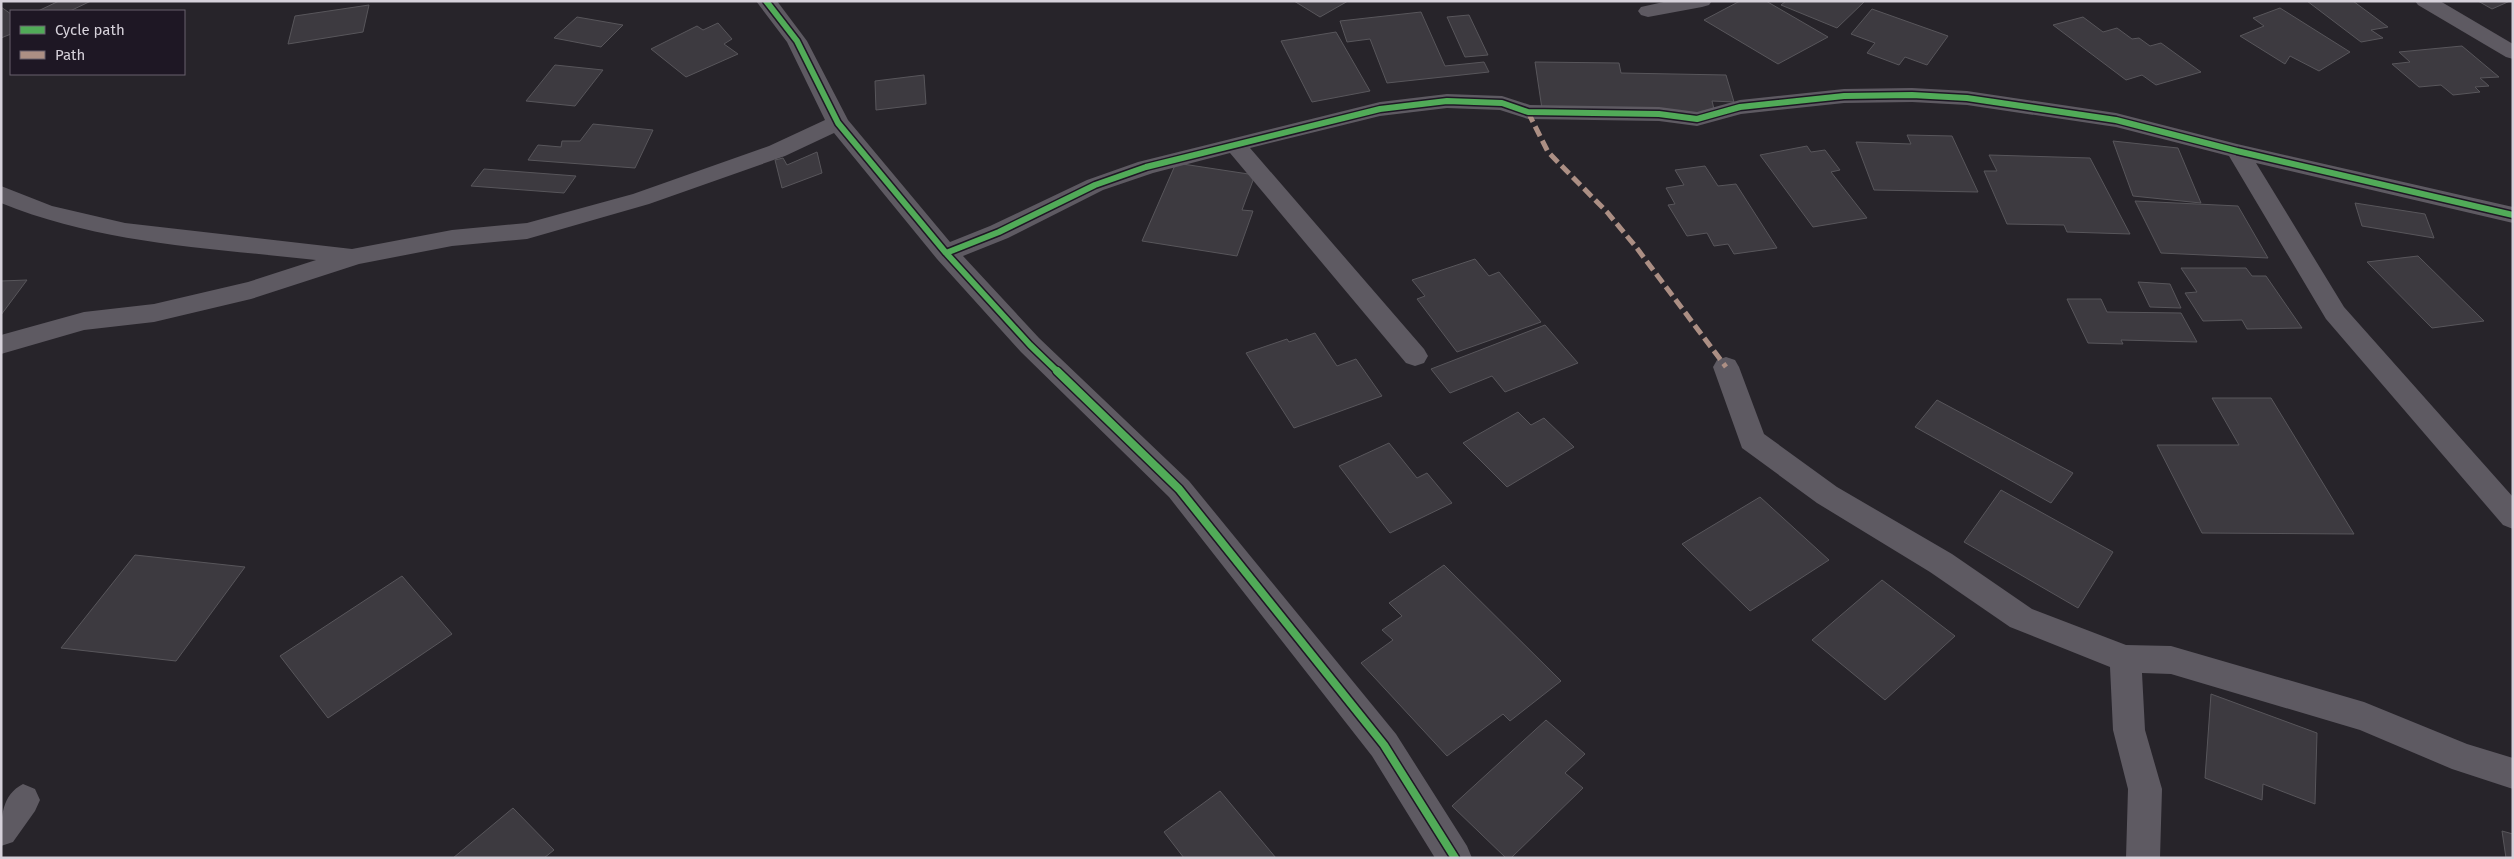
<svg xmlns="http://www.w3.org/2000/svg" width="2514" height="859" viewBox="0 0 2514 859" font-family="'Fira Sans',sans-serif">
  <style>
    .building { fill: #3d3a40; stroke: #58565b }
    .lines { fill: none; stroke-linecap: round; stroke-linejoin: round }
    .minor { fill: #5e5a62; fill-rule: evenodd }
    .quiet { stroke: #ac8f84; stroke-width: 5; stroke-dasharray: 11 5; stroke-linecap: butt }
    .cycleway-far1-casing { stroke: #1e1724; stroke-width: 9 }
    .cycleway-casing { stroke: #1e1724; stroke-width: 11 }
    .cycleway-far1 { stroke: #51ab58; stroke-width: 6 }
    .cycleway { stroke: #51ab58; stroke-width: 8 }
  </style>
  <rect width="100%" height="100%" fill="#27242a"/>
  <path class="building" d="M59,1H91L70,11H38Z
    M1294,1H1348L1320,17Z
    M1740,1H1766L1828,37L1778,64L1704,20Z
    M1786,1H1865L1837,28L1781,5Z
    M2307,1H2353L2388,27L2371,30L2383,38L2361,42Z
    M2478,1H2510L2492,9Z
    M369,5L363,32L288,44L295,16Z
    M1,7L11,14V34L1,38Z
    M2280,8L2350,52L2319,71L2290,56L2285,64L2240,36L2264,26L2253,18Z
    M1872,9L1948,36L1927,65L1905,57L1899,65L1867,53L1875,43L1851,34Z
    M1421,12L1445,66L1484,62L1489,72L1387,83L1370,39L1347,42L1340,21Z
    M1469,15L1488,55L1465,57L1447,17Z
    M577,17L623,25L601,47L554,38Z
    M2083,17L2103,32L2117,28L2132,39L2139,38L2150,46L2161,43L2201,72L2156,85L2142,75L2126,80L2053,25Z
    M718,23L732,39L724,44L738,54L686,77L651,49L697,26L703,30Z
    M1336,32L1370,91L1312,102L1281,41Z
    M2462,46L2499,77L2480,78L2489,86L2475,87L2480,92L2453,95L2441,85L2419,87L2392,64L2410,62L2399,52Z
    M1535,62L1619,63L1621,73L1726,75L1734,102L1712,101L1715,113L1542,109Z
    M555,65L603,70L575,106L526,101Z
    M924,75L926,104L876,110L875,81Z
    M593,124L653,130L635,168L528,160L538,145L561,147L562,141H580Z
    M1907,135L1952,136L1978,192L1874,190L1856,142L1911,144Z
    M2113,141L2178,148L2201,203L2133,196Z
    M1807,146L1811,152L1825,150L1840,170L1831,172L1867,218L1813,227L1760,155Z
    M817,152L822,173L782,188L775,160L783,158L787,165Z
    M1989,155L2090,158L2130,234L2067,232L2064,225L2007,224L1984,171H1997Z
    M1176,163L1255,175L1242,210L1253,211L1237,256L1142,241Z
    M1705,166L1718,186L1736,184L1777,248L1734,254L1728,244L1714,246L1707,233L1687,236L1668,205L1675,204L1666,188L1684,185L1675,170Z
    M484,169L576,176L564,193L471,186Z
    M2135,201L2238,206L2268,258L2161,253Z
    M2355,203L2425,214L2434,238L2362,226Z
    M2418,256L2484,321L2432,328L2367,262Z
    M1475,259L1489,276L1499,272L1541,322L1457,352L1417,299L1425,296L1412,280Z
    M2181,268H2246L2252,276H2266L2302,328L2247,329L2242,320L2203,321L2185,293L2197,292Z
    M27,280L1,315V281Z
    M2138,282L2170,284L2181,308L2150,307Z
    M2067,299H2101L2107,312L2181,313L2197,342L2121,340L2123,344L2088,343Z
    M1545,325L1578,363L1505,392L1492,376L1450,393L1431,369Z
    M1315,333L1337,366L1356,359L1382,396L1294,428L1246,353L1287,339L1289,342Z
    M2212,398H2271L2354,534L2202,533L2157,445H2239Z
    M1937,400L2073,473L2051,503L1915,427Z
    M1518,412L1531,425L1544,418L1574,447L1507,487L1463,443Z
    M1389,443L1417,478L1427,473L1452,503L1390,533L1339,466Z
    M2001,490L2113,552L2078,608L1964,542Z
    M1760,497L1829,560L1750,611L1682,544Z
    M135,555L245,567L176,661L61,648Z
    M1444,565L1561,681L1510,721L1503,714L1447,756L1361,663L1393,640L1382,630L1402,616L1389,603Z
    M402,576L452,634L328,718L280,656Z
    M1882,580L1955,636L1885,700L1812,640Z
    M2211,694L2317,733L2315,804L2263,784L2262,800L2205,778Z
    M1546,720L1585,754L1565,773L1583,788L1511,858H1506L1452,806Z
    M1220,791L1276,858H1184L1164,832Z
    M513,808L554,850L544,858H453Z
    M2502,831L2513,834V858H2506Z"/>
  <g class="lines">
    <path class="minor" d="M756,1H777L807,41L848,120L950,242L990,226L1087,180L1138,162L1380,102L1447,94L1502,96L1530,105L1659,107L1697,112L1740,100L1844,89L1912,88L1967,91L2116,113L2237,144L2513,207V223L2256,163L2344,307L2513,497V529L2503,525L2326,319L2229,156L2116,127L1967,105L1912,102L1844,103L1741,114L1697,126L1659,121L1528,119L1500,110L1447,108L1380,116L1250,148L1424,349L1428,356L1424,363L1415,366L1406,363L1230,153L1153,173L1103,190L1008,238L963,256L1039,338L1189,481L1396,734L1467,846L1472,858H1435L1372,756L1169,497L1021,352L937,259L834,133L785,156L649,204L527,239L452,246L359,264L251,299L154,322L84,330L1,354V335L84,312L154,304L248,282L316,260C209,248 102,244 1,203V186L52,206L125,223L352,249L452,230L527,223L633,194L769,146L825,120L787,42Z
      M1668,1H1712L1709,5L1702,7L1648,17L1641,15L1638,11L1641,7Z
      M2415,1H2440L2513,44V59L2506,57L2418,5Z
      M1726,357L1735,360L1739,367L1764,434L1837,487L1952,554L2032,609L2126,645L2171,646L2364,702L2467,744L2513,758V789L2452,769L2360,730L2171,674L2142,673L2145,730L2162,789L2160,858H2126L2128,789L2113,730L2110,667L2010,627L1930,572L1817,503L1742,448L1713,367L1717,360Z
      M23,784L35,789L40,800L35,811L13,842L1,846C1,820 0,796 23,784Z"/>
    <path class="quiet" d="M1528,112L1548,152L1607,212L1636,247L1726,367"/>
    <g class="cycleway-far1-casing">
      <path id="cycleway-far1" d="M766,1L797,41L838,123L946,253L1030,345L1059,373
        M946,253L999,232L1095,185L1146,167L1380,109L1447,101L1502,103L1528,112L1659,114L1697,119L1740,107L1844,96L1912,95L1967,98L2116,120L2237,151L2513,215"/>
    </g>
    <g class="cycleway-casing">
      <path id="cycleway" d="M1057,371L1179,489L1384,745L1455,858"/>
    </g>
    <use href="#cycleway-far1" class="cycleway-far1"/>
    <use href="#cycleway" class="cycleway"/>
  </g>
  <rect width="2514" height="859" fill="none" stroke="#d6d1da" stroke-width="5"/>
  <rect x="10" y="10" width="175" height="65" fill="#1e1724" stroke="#68616d"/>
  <rect x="20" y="26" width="25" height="8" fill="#51ab58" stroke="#68616d"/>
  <text x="55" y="35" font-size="15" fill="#d6d1da">Cycle path</text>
  <rect x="20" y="51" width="25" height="8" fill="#ac8f84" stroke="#68616d"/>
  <text x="55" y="60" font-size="15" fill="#d6d1da">Path</text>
</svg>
